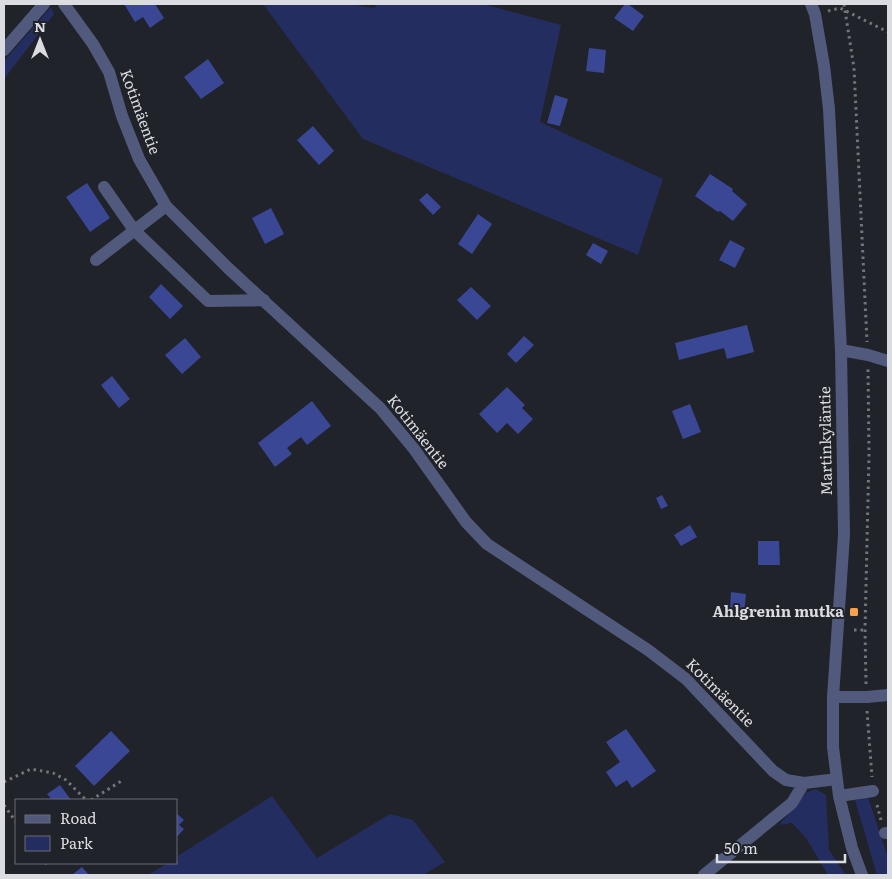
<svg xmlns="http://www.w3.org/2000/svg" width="892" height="879" viewBox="0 0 892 879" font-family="Literata,serif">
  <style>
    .green { fill: #232d60 }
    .building { fill: #394795 }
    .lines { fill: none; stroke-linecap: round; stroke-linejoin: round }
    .path { stroke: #74757b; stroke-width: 3; stroke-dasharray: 2.5 4; stroke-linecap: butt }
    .minor { stroke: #515a7d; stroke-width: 12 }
    .poi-dot { fill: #f8a04b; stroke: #21232a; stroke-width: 2 }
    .labels { text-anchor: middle; stroke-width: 4; stroke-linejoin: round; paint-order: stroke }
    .street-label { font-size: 15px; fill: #dbdce1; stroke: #21232a }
    .poi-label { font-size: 15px; font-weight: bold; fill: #dbdce1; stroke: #21232a; text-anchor: end }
  </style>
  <rect width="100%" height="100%" fill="#21232a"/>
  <path class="green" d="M263,4H349L375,8L376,4H483L561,25L540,122L663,179L638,255L363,139Z
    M51,7L54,14L4,79V61Z
    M816,789L826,795L829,850L846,875H828L806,838L792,823L779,825L806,793Z
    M272,796L317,858L390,814L413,820L445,862L423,875H148L168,863H176V857Z
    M868,797L888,858V875H877L855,800Z"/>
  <path class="building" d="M124,4H155L164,18L150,28L143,17L135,22Z
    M625,4H628L644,16L633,31L614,18Z
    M589,48L606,50L604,73L586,71Z
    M208,59L224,83L201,99L184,77Z
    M555,95L568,99L560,126L547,123Z
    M313,126L334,151L319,165L297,140Z
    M710,174L733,189L732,191L747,204L733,221L720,211L718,212L695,196Z
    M87,183L110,218L90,232L66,197Z
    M427,193L441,207L433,215L419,200Z
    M271,208L284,234L265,244L252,218Z
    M478,214L492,224L472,254L458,244Z
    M730,240L745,248L735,268L719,260Z
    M593,243L608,251L601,264L586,255Z
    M161,284L183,306L170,319L149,297Z
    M471,287L491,306L477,320L457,300Z
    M747,325L754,352L727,359L724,348L679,360L675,343Z
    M524,336L534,345L516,363L507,354Z
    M185,338L201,357L182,374L165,355Z
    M112,376L130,399L119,408L101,385Z
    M507,387L525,405L522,408L533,419L518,434L507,423L497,433L479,414Z
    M312,401L331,426L307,445L301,437L287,448L292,454L275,467L258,443Z
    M690,404L701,432L683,439L672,411Z
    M662,495L668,506L661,509L656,498Z
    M690,525L697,537L681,546L674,535Z
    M758,541H779L780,565H758Z
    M731,592L746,594L744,613L730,611Z
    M626,729L656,771L632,788L627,780L616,787L606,772L620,762L606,742Z
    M111,731L130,751L94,786L75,766Z
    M60,785L71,800H52L47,794Z
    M176,813L184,820L179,825L184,829L176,838Z
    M82,867L89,875H74L73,874Z"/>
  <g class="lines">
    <path class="path" d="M844,4L854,68L867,342
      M828,11L840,8L888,32
      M854,630H865
      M866,684L865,630L869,455L868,368
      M867,711L872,777
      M4,782L31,769L53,773L66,780L86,800
      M91,800L123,780
      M4,805L16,822
      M877,805L881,820
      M46,863L47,864"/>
    <path class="minor" d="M64,4L93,44L109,72L122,116L139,159L166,206L228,268L380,408L414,449L466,522L487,544L648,650L686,679L773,771L786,780L804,783L837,779
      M811,4L815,14L824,66L829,109L841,350L844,535L833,697V747L839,796L852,848L862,875
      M4,50L44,4
      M104,187L134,230L208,301L264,300
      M96,260L166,206
      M841,350L868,355L888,361
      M833,697H867L888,695
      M839,796L873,791
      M885,833H888
      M704,875L792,803L804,783"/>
  </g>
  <rect class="poi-dot" x="849" y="607" width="10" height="10" rx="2.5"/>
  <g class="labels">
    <g class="street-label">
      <text transform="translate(140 112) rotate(70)" y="5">Kotimäentie</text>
      <text transform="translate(418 432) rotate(52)" y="5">Kotimäentie</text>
      <text transform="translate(826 441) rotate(-91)" y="5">Martinkyläntie</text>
      <text transform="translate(720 693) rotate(45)" y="5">Kotimäentie</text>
    </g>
    <g class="poi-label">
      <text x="844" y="617">Ahlgrenin mutka</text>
    </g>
  </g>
  <rect width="892" height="879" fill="none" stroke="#dbdce1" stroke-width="10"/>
  <rect x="15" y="799" width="162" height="65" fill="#21232a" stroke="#6b6d73"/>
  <rect x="25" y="815" width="25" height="8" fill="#515a7d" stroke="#6b6d73"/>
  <text x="60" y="824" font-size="15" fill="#dbdce1">Road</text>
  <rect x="25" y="836" width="25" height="15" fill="#232d60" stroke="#6b6d73"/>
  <text x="60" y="849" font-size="15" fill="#dbdce1">Park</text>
  <g transform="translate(40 40)" stroke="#21232a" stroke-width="4" paint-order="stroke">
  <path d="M0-4L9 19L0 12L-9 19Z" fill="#dbdce1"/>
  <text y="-8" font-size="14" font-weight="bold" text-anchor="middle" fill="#dbdce1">N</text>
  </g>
  <path d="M717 854v8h128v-8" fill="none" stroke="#dbdce1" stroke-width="2.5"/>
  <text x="724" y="854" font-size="15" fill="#dbdce1" stroke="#21232a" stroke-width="4" paint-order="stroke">50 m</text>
</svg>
